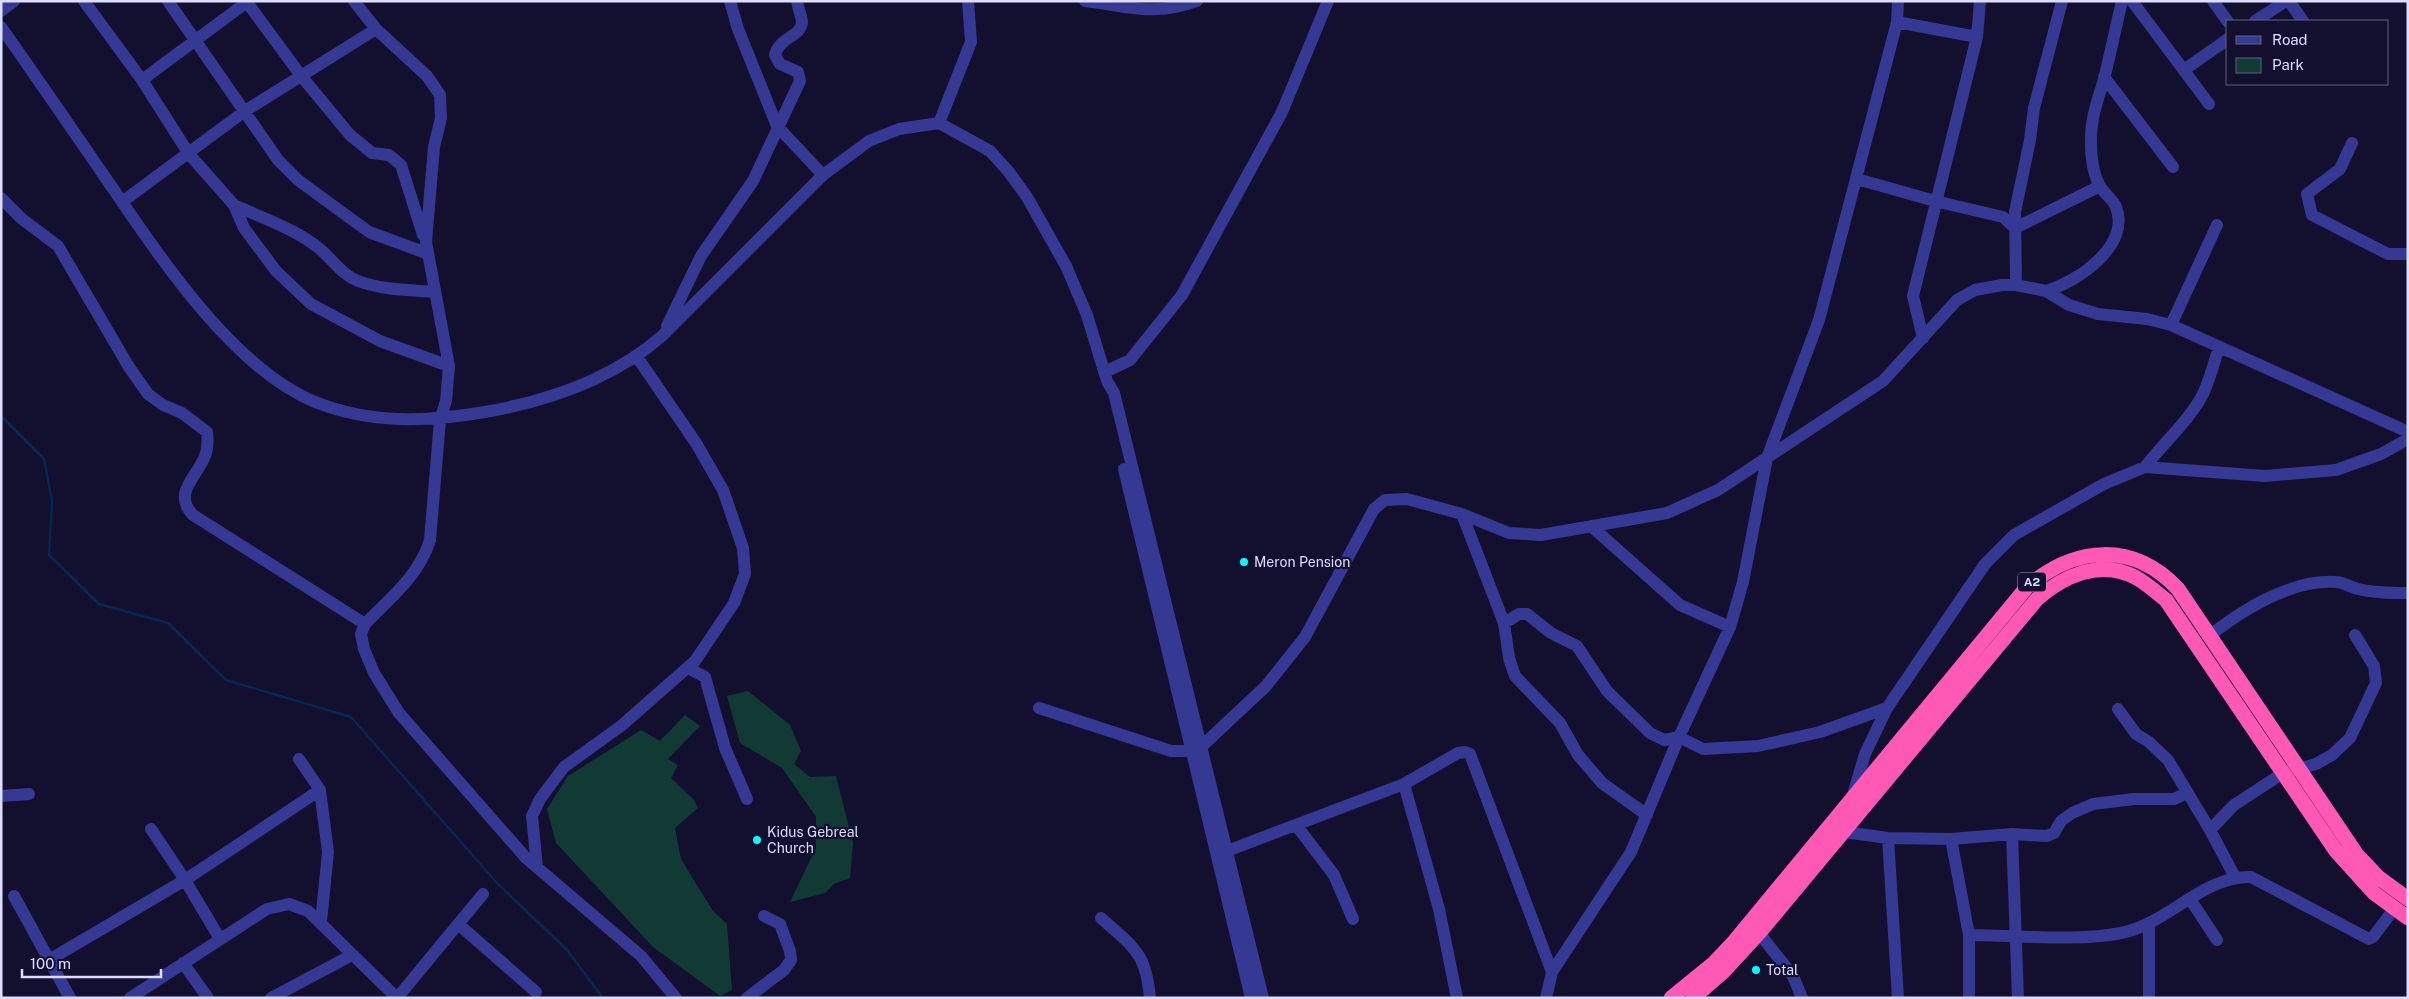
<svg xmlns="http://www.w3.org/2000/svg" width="2409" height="999" viewBox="0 0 2409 999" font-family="'Public Sans',sans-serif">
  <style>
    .green { fill: #113a35 }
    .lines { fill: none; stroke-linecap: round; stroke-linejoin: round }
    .stream { stroke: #052752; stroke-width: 2.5 }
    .minor { stroke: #353993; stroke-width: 12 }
    .highway { stroke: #ff58b5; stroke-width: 15 }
    .poi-dot { fill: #09faff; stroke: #120f2f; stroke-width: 2 }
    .labels { text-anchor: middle; stroke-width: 4.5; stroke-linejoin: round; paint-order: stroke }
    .shield { fill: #120f2f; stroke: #a19fc1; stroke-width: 1 }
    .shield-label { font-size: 12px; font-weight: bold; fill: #deddff }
    .poi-label { font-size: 14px; fill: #deddff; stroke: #120f2f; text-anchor: start }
  </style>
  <rect width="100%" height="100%" fill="#120f2f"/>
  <path class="green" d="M748,691L790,725L801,751L794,764L810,777L836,776L853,843L850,878L834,884L825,893L790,902L816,848V817L782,768L740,743L727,696Z
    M685,715L700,726L668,759L678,765L671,778L694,800L698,808L675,828L681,859L713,911L727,924L732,990L720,996L653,947L556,843L547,809L568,776L641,730L660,741Z"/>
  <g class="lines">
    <path class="stream" d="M1,416L44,459L52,501L49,555L99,604L168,623L226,680L351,717L497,883L567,950L603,998"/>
    <path class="minor" d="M84,1L142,80L189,154L234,205L244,228L276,271L311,304L380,341L449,366
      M168,1L278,160L298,180L369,232L426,253
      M246,1L302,77L350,135L372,153L389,155L401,165L423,235
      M354,1L376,29L427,76L440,95L441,118L434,147L426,242L449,366L446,401L440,420L430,540C419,576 390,598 365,624L361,634L364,649L374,673L399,713L526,858L641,956L676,998
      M730,1L738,29L777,126L823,175
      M1085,1C1128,6 1154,17 1197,1
      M2132,1L2209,104
      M2213,1L2228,22
      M2289,1L2303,21
      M1,11L14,1
      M2255,21L2286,1
      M1897,22L1977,37
      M1,27C37,78 72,129 107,180C158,254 231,367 315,402C371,424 427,422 485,412C548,401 614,378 662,336L823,175L869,141L899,129L939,123L990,151L1009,172L1027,197L1066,266L1087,315L1107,381L1114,393L1263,998
      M2184,70L2228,39
      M2104,77L2173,167
      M142,80L247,2
      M939,123L971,42L968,1
      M2352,143L2340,169L2307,194L2312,215L2388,254H2408
      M1857,179L1935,201L2003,217L2015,228L2100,186
      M1,198L22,219L58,246L129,367L148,394L163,405L182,413L207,432C208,440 208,448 205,456C197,477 172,493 193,515L365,624
      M122,202L245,111L376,29
      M234,205C262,218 296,229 320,249C333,260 342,275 358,281C383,290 408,290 434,292
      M2016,285L2015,212L2030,140L2034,108L2062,1
      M2046,291C2077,282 2131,246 2116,207C2113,199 2104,194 2100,186C2093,174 2091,156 2091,142C2090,118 2099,98 2105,75C2111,51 2116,26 2122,1
      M2171,325L2217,225
      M667,326L701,256L753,181L800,81L798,72L780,64L775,55C779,37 802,37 802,21C801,15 798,8 797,1
      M1923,338L1913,296L1977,37L1980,1
      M1105,372L1130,360L1182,295L1282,112L1328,1
      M2145,467C2163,443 2189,421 2203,394C2210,379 2214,363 2219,347
      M1124,469L1251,998
      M1462,514L1504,623
      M1591,526L1680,605L1730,627
      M2210,635C2244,609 2291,579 2336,582C2343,582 2350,587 2358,589C2374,593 2391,593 2408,593
      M688,668L705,677L725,748L747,799
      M1039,708L1171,751H1191L1201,747L1266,686L1305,637L1374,509L1385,500L1407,499L1462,514L1509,533L1541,535L1667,513L1718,490L1883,381L1957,300L1975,290L2002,285H2016L2046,291L2069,305L2098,314L2147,319L2171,325L2408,432
      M2118,709L2136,734L2149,742L2168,760L2210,830L2235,877
      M299,759L320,790L328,852L321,922
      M1404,784L1439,909L1457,998
      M1853,795L1865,754L1887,708
      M1,796L29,794
      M1647,815L1602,783L1578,755L1560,723L1515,676L1509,658L1504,623L1519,614H1527L1551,633L1577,646L1607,691L1650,733L1664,740L1679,737L1703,749L1758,746L1820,732L1887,708L1985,564L2014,535L2104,484L2145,467L2265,476L2336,470L2381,454L2408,439
      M1296,825L1334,875L1353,919
      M151,829L185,880L220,939
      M2210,830L2234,805L2254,792L2283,773L2316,764L2332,755L2350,738L2376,683L2374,666L2355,635
      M1837,831L1888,838L1951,839L2012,834L2047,836L2054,833L2061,821L2072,813L2093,804L2134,799H2174L2187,793
      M2012,834L2018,998
      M1888,838L1898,998
      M1951,839L1969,935V998
      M1219,854L1404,784L1458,753L1465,752L1470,754L1552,972
      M537,867L532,816L540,799L564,767L621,726L695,661L734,603L745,574L743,548L723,490L696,443L637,357
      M14,896L70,998
      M2190,899L2217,940
      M1101,918C1133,947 1146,952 1150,998
      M458,924L536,992
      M1759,933L1793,976L1802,998
      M1969,935C2015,935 2077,942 2121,933C2168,924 2202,876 2251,877L2369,939L2373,937L2394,909
      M49,960L185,880L320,790
      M183,963L208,998
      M130,998L267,909L289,904L308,911L397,998
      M271,998L352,955
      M397,998L483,894
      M747,998L784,970L791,960L790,951L780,924L764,916
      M1546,998L1552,972L1631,852L1679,737L1730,627L1743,582L1767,458L1819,320L1897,22L1898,1
      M2149,998V923"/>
    <path class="highway" d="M1671,998L1714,963L1733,943L2027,587C2075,546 2133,541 2178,589L2357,855L2378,877L2408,899
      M1693,998L1724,971L1759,933L2037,599C2063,576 2100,559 2135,577C2146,583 2156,592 2166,600L2336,851L2374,893L2408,918"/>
  </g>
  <g class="poi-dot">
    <circle cx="1244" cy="562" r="5"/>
    <circle cx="757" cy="840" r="5"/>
    <circle cx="1756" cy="970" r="5"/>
  </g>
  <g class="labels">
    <rect class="shield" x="2018" y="572.5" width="28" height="19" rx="4"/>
    <g class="shield-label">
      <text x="2032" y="586">A2</text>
    </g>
    <g class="poi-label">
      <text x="1254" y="567">Meron Pension</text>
      <text x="767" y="837">Kidus Gebreal<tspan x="767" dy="16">Church</tspan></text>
      <text x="1766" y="975">Total</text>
    </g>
  </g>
  <rect width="2409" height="999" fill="none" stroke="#deddff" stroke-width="5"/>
  <rect x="2226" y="20" width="162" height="65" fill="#120f2f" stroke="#646182"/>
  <rect x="2236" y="36" width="25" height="8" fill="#353993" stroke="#646182"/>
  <text x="2272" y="45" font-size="15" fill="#deddff">Road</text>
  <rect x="2236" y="58" width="25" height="15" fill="#113a35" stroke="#646182"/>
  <text x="2272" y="70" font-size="15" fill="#deddff">Park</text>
  <path d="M22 969v8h139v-8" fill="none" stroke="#deddff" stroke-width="2.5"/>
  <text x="30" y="969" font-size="15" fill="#deddff" stroke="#120f2f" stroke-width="4" paint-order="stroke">100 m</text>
</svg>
